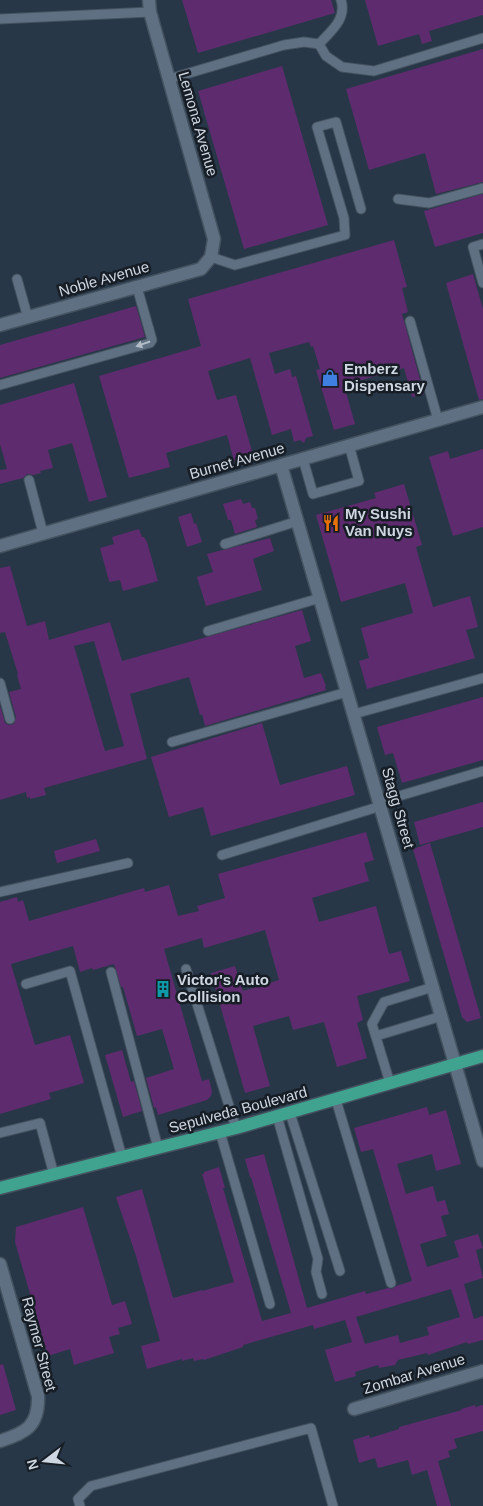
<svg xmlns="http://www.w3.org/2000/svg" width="483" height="1506" viewBox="0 0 483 1506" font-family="Helvetica,sans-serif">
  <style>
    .building { fill: #5e2c6e; fill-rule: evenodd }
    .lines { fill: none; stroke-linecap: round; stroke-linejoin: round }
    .service-casing { stroke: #44525f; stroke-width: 11 }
    .minor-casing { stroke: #44525f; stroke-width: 15 }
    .tertiary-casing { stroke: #44525f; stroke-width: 15 }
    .primary-casing { stroke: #44525f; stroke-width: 15 }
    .service { stroke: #5f7082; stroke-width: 9 }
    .minor { stroke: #5f7082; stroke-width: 12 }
    .tertiary { stroke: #5f7082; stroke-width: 12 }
    .primary { stroke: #3fa390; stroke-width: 12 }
    .oneway { fill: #b2bdc9 }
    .labels { text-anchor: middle; stroke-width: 5; stroke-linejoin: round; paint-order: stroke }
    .street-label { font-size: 15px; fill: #ced7e1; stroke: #171d25 }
    .poi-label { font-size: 15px; font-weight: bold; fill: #ced7e1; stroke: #171d25; text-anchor: start }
  </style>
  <rect width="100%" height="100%" fill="#273747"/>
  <path class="building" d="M182,0H331L335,13L198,53Z
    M365,0H483V15L429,31L432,41L422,44L419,34L378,46Z
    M483,49V182L436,194L425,153L369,170L346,89Z
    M282,66L328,225L244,249L198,91Z
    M483,194V233L435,247L424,211Z
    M394,240L407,287L402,288L408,312L402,314L424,394L412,397L404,368L344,385L355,424L334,430L316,370L320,369L313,346L311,347L309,342L269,353L275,374L290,369L292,377L296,376L313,436L306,438L304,443L300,440L294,442L291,429L272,435L250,358L208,371L217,400L236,395L253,455L234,461L227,435L166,453L170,467L129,478L99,376L201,346L188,299Z
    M473,274L483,309V399L479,400L446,283Z
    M136,306L145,337L0,378V345Z
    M74,383L107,497L89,502L72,443L48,450L53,468L40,471L41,473L33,475L27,474L23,478L0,484V470L7,469L0,444V405Z
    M483,449V527L453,536L429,457L448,451L450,459Z
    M404,484L422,545L416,547L433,607L470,596L478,627L466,630L475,658L367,689L359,661L369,658L361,628L413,613L405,583L341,602L316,515L376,498L374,493Z
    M241,499L243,504L250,502L252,508H255L258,519L255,520L257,527L235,534L231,520H228L223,504Z
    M191,513L194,524L196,523L202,542L187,547L178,517Z
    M139,529L142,537H144L147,542L158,581L123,591L120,580L110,582L109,581L100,548L114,544L112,537Z
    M270,538L274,551L253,559L262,590L206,606L197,577L213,572L207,554Z
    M10,566L27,626L45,621L49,640L110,622L122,661L302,610L311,641L295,646L304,678L321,673L326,686L325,687L326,690L205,726L202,714L200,715L189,677L130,694L147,759L44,788L46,795L30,799V797L27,798L26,792L0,800V706L5,723L9,725L14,724L16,717L9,692L21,689L17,675L18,674L5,632L0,633V568ZM94,641L124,746L105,751L74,646Z
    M483,697V760L402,783L393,753L385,755L377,727Z
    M262,723L280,785L347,766L355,795L211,836L203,807L169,817L151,757Z
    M483,802V827L420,845L414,822Z
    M366,832L374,860L364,863L369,881L312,898L319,922L376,906L389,954L401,951L410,981L357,996L363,1020L357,1023L367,1058L337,1067L324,1022L293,1030L289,1016L253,1026L270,1086L245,1093L211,973L235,966L243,991L279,980L265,930L204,948L202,938L164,949L202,1081L209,1079L212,1091L211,1096L207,1100L158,1115L156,1107L154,1108L146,1078L174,1069L162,1029L137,1036L123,987H121L114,964L93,970L92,968L80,972L73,946L11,964L35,1045L70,1035L84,1083L49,1093L51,1099L0,1114V902L17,897L18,902L23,900L29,921L144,888L145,892L169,885L178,916L199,911L197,906L225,898L218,874Z
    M96,839L100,851L57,863L54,851Z
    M430,843L481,1018L467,1022L462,1017L413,849Z
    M122,1050L131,1082L134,1081L142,1111L123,1117L105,1055Z
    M427,1107L429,1115L446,1110L461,1164L436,1171L432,1154L397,1164L406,1194L433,1186L437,1202L445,1200L449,1214L441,1216L447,1236L420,1244L427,1267L459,1257L454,1241L478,1234L483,1248L476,1250L483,1278L464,1284L474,1319L483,1316V1340L468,1344L467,1342L428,1355L427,1353L398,1360L395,1365L379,1368L378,1365L355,1372L356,1376L335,1382L325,1350L352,1342L345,1320L314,1329L313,1325L243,1345V1347L204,1360L203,1359L194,1361L193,1358L182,1361V1359L147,1369L141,1346L160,1341L136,1256L116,1197L142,1189L173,1298L202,1290V1291L234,1282L202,1174H204V1172L219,1167L225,1188H223L262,1321L291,1313L251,1177H250L245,1159L264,1154L307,1308L365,1291L366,1294L388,1288L392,1289L396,1286L412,1281L373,1149L361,1152L354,1128ZM451,1289L460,1317L427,1327L429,1335L400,1343L398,1335L365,1344L356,1317Z
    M83,1207L112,1305L125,1301L132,1324L118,1328L120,1334L109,1337L114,1353L74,1365L70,1349L48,1356L15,1242L16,1227Z
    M3,1364L16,1410L0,1415V1365Z
    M475,1405V1407L483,1405V1431L454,1439L457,1448L448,1451L450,1457L438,1461L451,1506H437L427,1470L412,1475L408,1460L378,1468L375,1458L359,1463L353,1440L369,1435L370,1438L399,1429V1427L462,1410L461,1409Z"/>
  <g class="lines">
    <g class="service-casing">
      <path id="service" d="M0,19L150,12
        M319,44C331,31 347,19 341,0
        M169,79L284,45L304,42L319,44L326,56L342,67L374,71L483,38
        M398,199L429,203L483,188
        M483,244L473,247L483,283
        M211,257L235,265L345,235L344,218L317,127L336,122L361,209
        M17,279L28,318
        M410,321L438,420
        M0,385L150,343L152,340L137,287
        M303,459L313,494L359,481L349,445
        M29,480L43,533
        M225,544L298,521
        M208,631L320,598
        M0,683L10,719
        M354,714L483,678
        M172,742L347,692
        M379,802L483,771
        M222,855L381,806
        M0,892L128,863
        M186,969L236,1128
        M111,972L158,1148
        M26,984L70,971L122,1157
        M376,1036L442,1016
        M390,1083L372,1024L384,1002L433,987
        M336,1100L391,1283
        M290,1113L340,1271
        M277,1116L318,1259L316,1272L322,1294
        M220,1132L270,1304
        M0,1133L40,1123L54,1175
        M80,1506L78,1499L91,1486L311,1428L333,1506"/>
    </g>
    <g class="minor-casing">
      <path id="minor" d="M0,325L201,269L211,257L214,239L150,12L149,0
        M281,465L455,1064
        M0,546L483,407
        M0,1264L38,1396C39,1426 26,1433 0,1441
        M354,1409L483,1371"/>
    </g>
    <g class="tertiary-casing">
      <path id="tertiary" d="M455,1064L483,1161"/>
    </g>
    <g class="primary-casing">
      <path id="primary" d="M0,1188L236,1128L483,1056"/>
    </g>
    <use href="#service" class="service"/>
    <use href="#minor" class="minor"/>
    <use href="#tertiary" class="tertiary"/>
    <use href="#primary" class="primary"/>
  </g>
  <defs><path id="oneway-solid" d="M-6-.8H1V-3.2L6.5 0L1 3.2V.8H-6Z" transform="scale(1.25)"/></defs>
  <use class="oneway" href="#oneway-solid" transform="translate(143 344) rotate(161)"/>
  <defs>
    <g id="shop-bare" transform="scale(1.35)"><path d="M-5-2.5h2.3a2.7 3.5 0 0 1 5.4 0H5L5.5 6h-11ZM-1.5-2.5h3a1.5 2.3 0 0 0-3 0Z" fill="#3f7fe0" stroke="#171d25" stroke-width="2.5" paint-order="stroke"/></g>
    <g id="restaurant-bare" transform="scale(1.35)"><path d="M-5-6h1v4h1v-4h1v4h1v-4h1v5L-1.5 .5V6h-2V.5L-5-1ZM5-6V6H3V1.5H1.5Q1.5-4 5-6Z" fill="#e8710a" stroke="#171d25" stroke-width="2.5" paint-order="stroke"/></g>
    <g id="building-bare" transform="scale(1.35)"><path d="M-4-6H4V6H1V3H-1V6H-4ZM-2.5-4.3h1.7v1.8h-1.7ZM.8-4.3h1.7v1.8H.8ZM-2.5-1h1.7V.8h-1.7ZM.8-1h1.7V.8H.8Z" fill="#0f9aa8" stroke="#171d25" stroke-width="2.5" paint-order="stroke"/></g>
  </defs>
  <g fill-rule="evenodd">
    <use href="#shop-bare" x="330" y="378"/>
    <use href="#restaurant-bare" x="331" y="523"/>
    <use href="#building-bare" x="163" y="989"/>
  </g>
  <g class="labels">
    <g class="street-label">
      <text transform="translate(198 124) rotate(74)" y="5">Lemona Avenue</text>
      <text transform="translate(104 279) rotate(-16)" y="5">Noble Avenue</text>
      <text transform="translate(237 461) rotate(-16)" y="5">Burnet Avenue</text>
      <text transform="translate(398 808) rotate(74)" y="5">Stagg Street</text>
      <text transform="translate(238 1110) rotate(-15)" y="5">Sepulveda Boulevard</text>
      <text transform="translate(39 1344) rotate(75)" y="5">Raymer Street</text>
      <text transform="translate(414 1374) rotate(-17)" y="5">Zombar Avenue</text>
    </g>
    <g class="poi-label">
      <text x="344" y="374">Emberz<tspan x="344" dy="17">Dispensary</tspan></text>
      <text x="345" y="519">My Sushi<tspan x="345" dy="17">Van Nuys</tspan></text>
      <text x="177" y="985">Victor's Auto<tspan x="177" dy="17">Collision</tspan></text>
    </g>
  </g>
  <g transform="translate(45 1461) rotate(254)" stroke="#171d25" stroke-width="4" paint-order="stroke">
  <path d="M0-4L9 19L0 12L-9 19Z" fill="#ced7e1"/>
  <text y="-8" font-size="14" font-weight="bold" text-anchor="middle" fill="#ced7e1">N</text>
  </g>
</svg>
